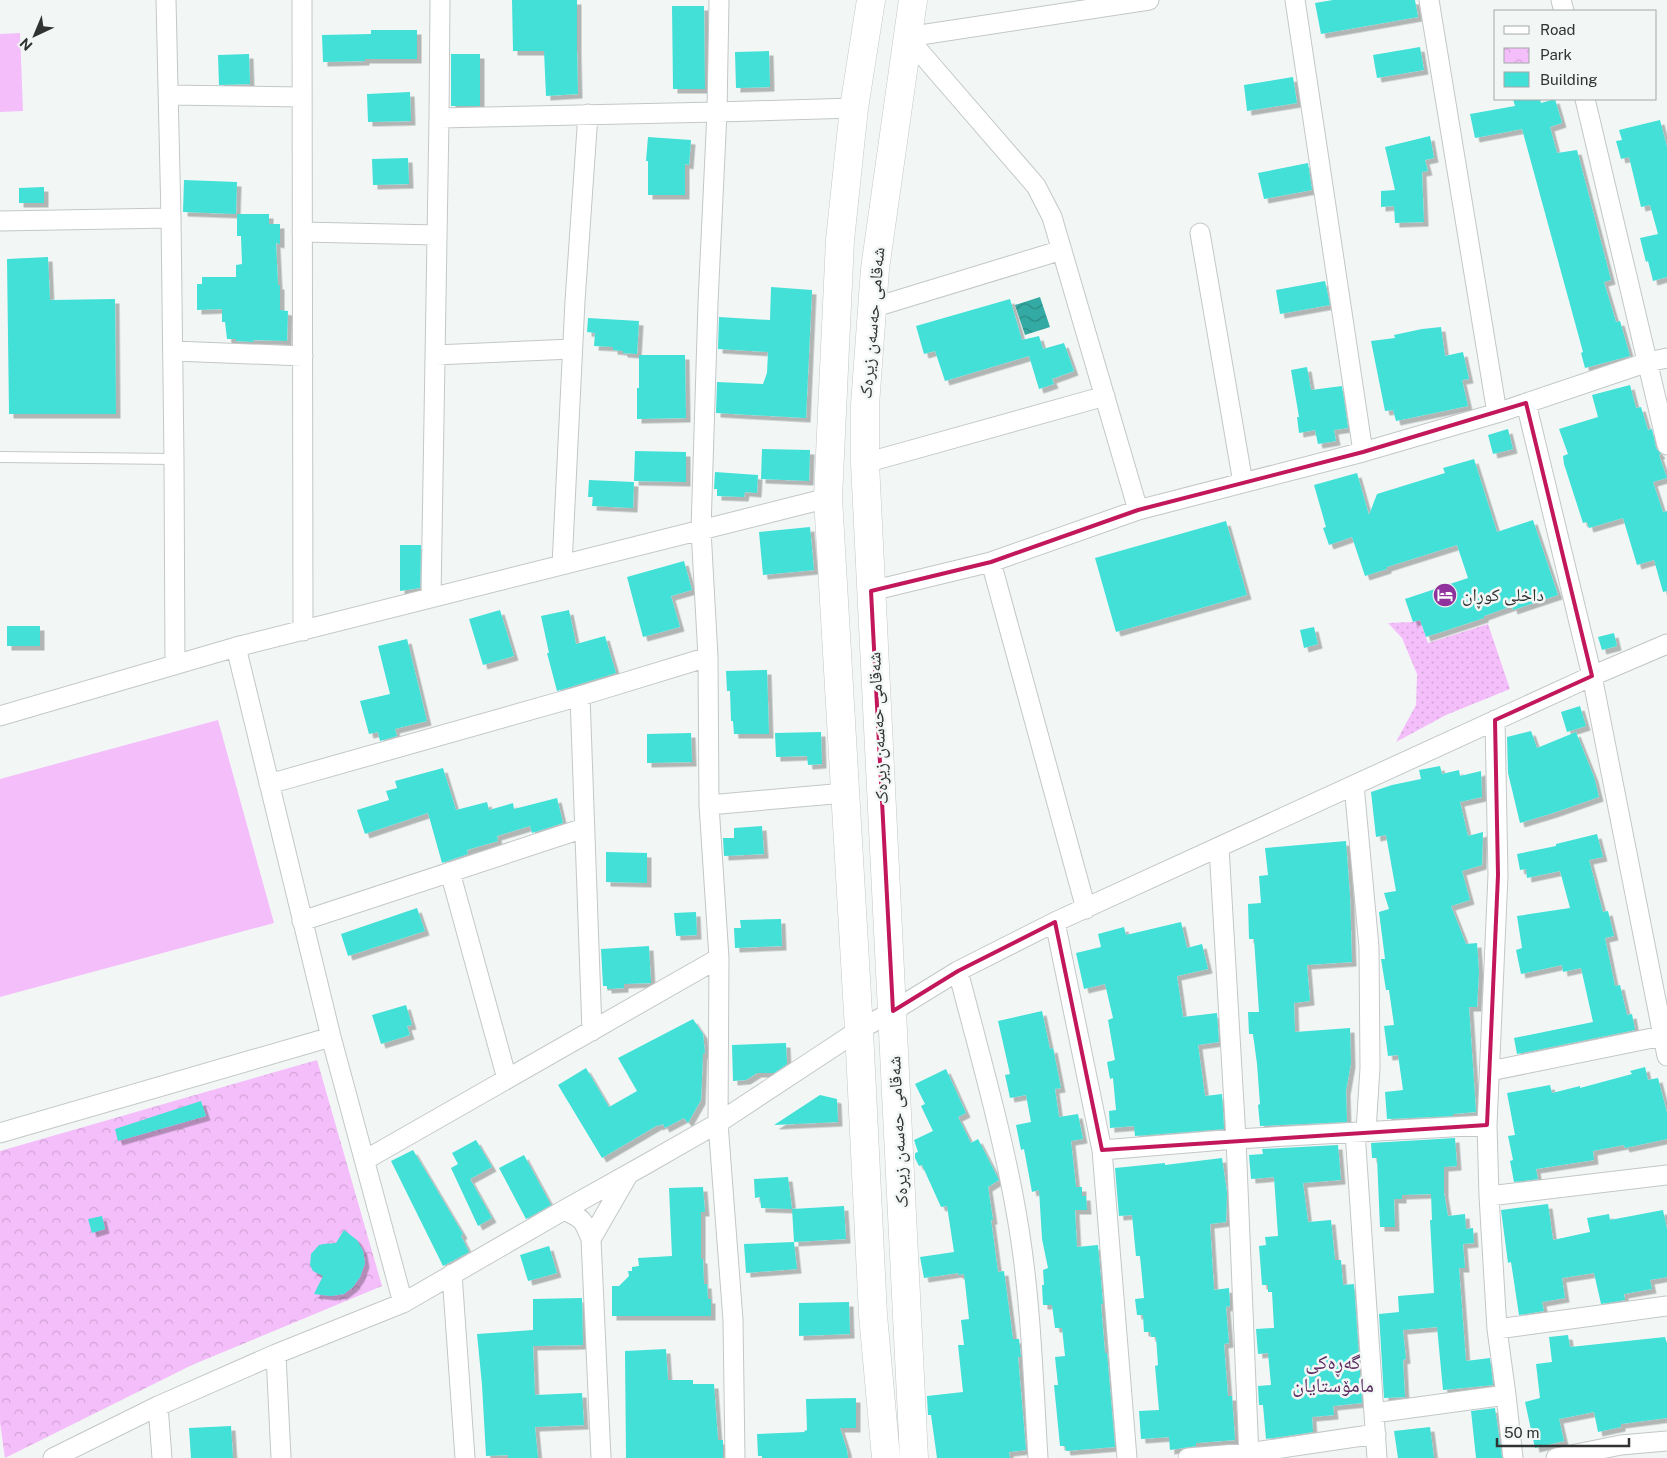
<svg xmlns="http://www.w3.org/2000/svg" width="1667" height="1458" viewBox="0 0 1667 1458" font-family="'Public Sans','Noto Naskh Arabic',sans-serif">
  <style>
    .grass { fill: url(#grass-dots) }
    .park { fill: url(#park-crowns) }
    .garden { fill: #f4befa }
    .water { fill: url(#water-waves) }
    .building { fill: #42e0d7; filter: url(#shadow) }
    .lines { fill: none; stroke-linecap: round; stroke-linejoin: round }
    .lane-casing { stroke: #c3c7c7; stroke-width: 12 }
    .street-casing { stroke: #c3c7c7; stroke-width: 21 }
    .secondary-casing { stroke: #c3c7c7; stroke-width: 29 }
    .lane { stroke: #fff; stroke-width: 10 }
    .street { stroke: #fff; stroke-width: 19 }
    .secondary { stroke: #fff; stroke-width: 28 }
    .marked { fill: none; stroke: #c2185b; stroke-width: 4; stroke-linejoin: round }
    .labels { text-anchor: middle; stroke-width: 5; stroke-linejoin: round; paint-order: stroke }
    .street-label { font-size: 18px; fill: #313232; stroke: #f2f7f6 }
    .poi-label { font-size: 18px; fill: #313232; stroke: #f2f7f6; text-anchor: start }
    .quarter-label { font-size: 20px; fill: #5a2c60; stroke: #f2f7f6 }
  </style>
  <defs>
    <pattern id="grass-dots" width="8" height="8" patternUnits="userSpaceOnUse" patternTransform="scale(1.25)"><rect width="8" height="8" fill="#f4befa"/><path d="M2 2h.1M6 6h.1" fill="none" stroke="#d2a4d7" stroke-width="1.8" stroke-linecap="round"/></pattern>
    <pattern id="park-crowns" width="20" height="18" patternUnits="userSpaceOnUse" patternTransform="scale(1.25)"><rect width="20" height="18" fill="#f4befa"/><path d="M2 6a3 3 0 1 1 6 0M12 15a3 3 0 1 1 6 0" fill="none" stroke="#d2a4d7"/></pattern>
    <pattern id="water-waves" width="16" height="10" patternUnits="userSpaceOnUse" patternTransform="scale(1.25)"><rect width="16" height="10" fill="#33aaa3"/><path d="M0 5q4-4 8 0t8 0" fill="none" stroke="#2c8b85"/></pattern>
    <filter id="shadow"><feDropShadow dx="4.5" dy="4.5" stdDeviation="0" flood-color="#0004"/></filter>
  </defs>
  <rect width="100%" height="100%" fill="#f2f7f6"/>
  <path class="grass" d="M1420,620L1428,643L1488,624L1510,689L1446,715L1396,742L1416,705L1417,674L1402,638L1388,623L1413,622Z"/>
  <path class="park" d="M317,1060L382,1286L192,1365L5,1458L0,1423V1151Z"/>
  <path class="garden" d="M20,33L23,111L0,112V34Z
    M218,720L274,923L0,997V779Z"/>
  <path class="water" d="M1040,297L1050,327L1025,335L1015,305Z"/>
  <path class="building" d="M512,0H577V51L578,94L546,96L544,51H513Z
    M1333,0H1415L1418,17L1321,34L1315,3Z
    M672,6H704L705,89H673Z
    M371,30H417V59H365V61L323,62L322,35L371,34Z
    M1420,47L1424,70L1377,78L1373,55Z
    M769,51L770,87L736,88L735,52Z
    M249,54L250,84L219,85L218,55Z
    M451,54H480V106H451Z
    M1293,77L1297,103L1247,111L1244,85Z
    M410,92L411,121L368,122L367,94Z
    M1513,99H1540L1541,103L1555,99L1562,123L1550,127L1557,153L1577,150L1611,280L1604,282L1616,322L1620,321L1630,356L1585,368L1581,353L1583,352L1522,129L1475,138L1470,114L1515,106Z
    M1660,120L1667,147V277L1653,281L1648,261L1646,262L1640,238L1658,234L1650,205L1641,207L1629,157L1621,159L1616,141L1622,140L1619,130Z
    M1430,136L1434,158L1425,160L1428,171L1422,172L1424,222L1395,223L1394,206L1381,207V191L1395,190L1385,147Z
    M648,137L691,140L689,165L685,164V195H648V161H646Z
    M408,158L409,184L373,185L372,159Z
    M1308,163L1312,190L1264,199L1258,173Z
    M184,180L237,182L236,214L183,212Z
    M44,187V203H19V188Z
    M237,214H269V224H280V244L276,243L278,285H280V310L288,311L287,341L253,340L254,342L236,341V339H227L225,322H222V309L197,310V284H202V277H236V265L242,264L241,236H237Z
    M48,257L50,300L115,299L116,414H9L7,259Z
    M1325,281L1330,305L1280,314L1276,290Z
    M771,287L812,290L806,418L716,413L717,382L763,384L767,373L768,352L718,349L719,317L770,320Z
    M1010,299L1022,340L1039,336L1043,349L1064,343L1074,371L1052,379L1054,384L1039,389L1029,356L945,381L935,351L924,354L916,326Z
    M588,318L639,321L637,354L623,353V351L613,350V347L594,346L595,333L587,332Z
    M1441,327L1445,356L1463,352L1469,379L1462,380L1468,406L1396,421L1393,410L1385,411L1371,341L1395,338L1394,335L1422,329Z
    M639,355H685L686,418L637,419V388H639Z
    M1307,367L1311,390L1342,386L1348,428L1334,430L1336,441L1318,444L1315,430L1299,433L1297,417H1299L1291,370Z
    M1630,385L1636,408L1641,407L1648,430L1652,429L1656,448L1661,454L1659,455L1667,478L1653,482L1663,512L1667,511V591L1663,592L1654,560L1637,565L1623,518L1589,528L1587,522L1583,523L1564,464L1563,456L1568,454L1559,429L1598,417L1592,395Z
    M1508,429L1513,449L1493,454L1488,435Z
    M762,449L810,450L809,481L761,479Z
    M635,451L686,452V482L634,481Z
    M1474,459L1497,532L1533,520L1558,595L1513,610L1512,606L1484,616V618L1426,637L1420,620L1413,622L1405,599L1468,578L1457,545L1387,567V569L1365,576L1352,537L1329,545L1323,528L1326,527L1314,485L1357,473L1369,515L1377,494L1445,473L1443,468Z
    M715,472L758,475L757,493L745,492L744,497L717,496V489H714Z
    M589,480L634,482L633,508L592,506L593,497H588Z
    M1226,521L1247,595L1116,632L1095,558Z
    M810,527L814,570L763,575L759,532Z
    M400,545H421L420,588L400,591Z
    M684,561L692,590L671,596L680,627L643,637L627,577Z
    M500,610L514,656L483,665L469,619Z
    M569,610L576,644L605,636L616,673L557,691L547,653H549L541,616Z
    M7,626H40V646H7Z
    M1314,627L1318,644L1304,648L1300,630Z
    M1614,633L1617,646L1602,650L1598,637Z
    M407,639L427,721L395,729L397,736L380,741L378,732L369,734L360,701L390,694L378,646Z
    M767,670L769,734H734L733,721H731L730,691H727L726,671Z
    M1580,706L1586,726L1567,732L1561,712Z
    M1531,731L1537,748L1576,732L1594,777L1599,797L1553,813L1520,823L1508,773L1507,737Z
    M821,732L822,764L808,765L807,756L776,757L775,733Z
    M691,733L692,762L647,763V734Z
    M1440,766L1442,774L1459,770L1460,776L1481,771L1482,797L1460,802L1468,836L1483,832L1482,865L1462,871L1470,900L1451,906L1466,944L1477,943L1479,972L1477,1007H1469L1476,1112L1453,1114V1116L1387,1119L1385,1092L1403,1090L1398,1055L1388,1056L1384,1026L1394,1025L1389,990H1386L1381,959H1385L1379,912L1389,909L1384,893L1396,891L1386,835L1376,837L1371,792L1392,785L1421,779L1419,770Z
    M443,768L456,810L487,802L489,810L513,803L514,809L557,798L563,823L532,833L530,826L497,836L498,841L467,850L468,854L442,863L428,813L365,834L357,810L389,800L386,791L397,788L395,781Z
    M762,826L764,854L724,856L723,838H734V828Z
    M1597,834L1603,857L1589,860L1603,912L1608,911L1614,936L1605,938L1615,986L1620,985L1627,1015L1632,1014L1635,1030L1517,1054L1514,1038L1593,1022L1581,968L1563,972L1562,965L1521,974L1516,950L1522,948L1517,916L1570,908L1560,871L1527,878L1526,869L1520,870L1517,854L1556,846V844Z
    M1346,841L1350,897L1352,962L1307,965L1310,1001L1294,1003L1295,1032L1350,1028L1351,1063L1346,1091L1347,1122L1260,1126L1258,1105L1260,1104L1257,1064L1253,1034H1249L1248,1012H1259L1254,939H1249L1248,904L1261,903L1259,876L1268,875L1265,848Z
    M606,852L647,853V883L606,882Z
    M417,908L425,931L348,956L341,934Z
    M696,912L697,935L676,936L674,913Z
    M781,919L782,946L735,948L734,928H741L740,920Z
    M1181,922L1187,948L1202,944L1208,969L1177,976L1183,1017L1217,1013L1219,1042L1198,1045L1205,1096L1222,1094L1224,1129L1135,1136L1134,1126L1110,1128L1109,1111L1116,1110L1113,1078L1110,1079L1107,1062L1115,1060L1108,1020L1113,1018L1105,984L1084,989L1076,953L1101,947L1098,934L1124,927L1126,935Z
    M649,946L651,983L624,984V988L607,989V986H603L601,949Z
    M406,1005L412,1025L407,1026L410,1035L381,1044L372,1015Z
    M1042,1011L1050,1049L1053,1048L1061,1088L1055,1089L1059,1117L1078,1114L1083,1139L1071,1141L1076,1187H1082V1196H1086L1087,1210H1075L1077,1247L1098,1245L1103,1304H1101L1105,1353H1107L1115,1447L1066,1451L1065,1446H1060L1054,1385H1058L1055,1357L1065,1356L1062,1328H1055L1052,1305H1043L1042,1285H1044L1043,1270L1048,1268L1042,1239L1039,1190L1032,1192L1024,1149L1021,1150L1016,1125L1031,1122L1026,1095L1010,1098L1005,1075L1010,1074L998,1021Z
    M693,1019L703,1034L705,1053L703,1054L701,1100L688,1123L684,1118L665,1128L663,1124L658,1126V1125L602,1158L558,1085L586,1068L609,1107L637,1091L618,1058Z
    M786,1043L787,1064L774,1073H757L746,1080L733,1081L732,1045Z
    M1645,1067L1648,1080L1658,1078L1667,1113V1139L1625,1148L1624,1145L1593,1151L1594,1160L1536,1169L1538,1179L1514,1182L1510,1161L1513,1160L1508,1136L1515,1135L1507,1093L1550,1085L1552,1093L1580,1086V1088L1632,1074L1630,1071Z
    M946,1069L966,1113L958,1117L971,1143L978,1139L999,1180L988,1187L993,1220H991L998,1272L1004,1271L1013,1339H1019L1021,1357H1018L1026,1450L1009,1452L1010,1458H937L931,1415H928L927,1396L963,1392L958,1345H964L961,1320L969,1319L964,1274L959,1275L958,1273L924,1278L920,1257L954,1252L947,1206L941,1207L922,1165L919,1166L915,1158V1153L918,1152L914,1140L933,1131L921,1106L925,1104L915,1084Z
    M820,1095L837,1099L838,1122L774,1125Z
    M201,1101L206,1116L118,1141L115,1129Z
    M1455,1138L1457,1166L1444,1167V1193L1448,1216L1465,1214L1466,1229L1473,1228L1474,1243L1463,1244L1465,1268H1459L1466,1361L1490,1358L1493,1385L1443,1390L1437,1327L1403,1330L1406,1359L1403,1360L1405,1397L1384,1398L1379,1314L1399,1312L1398,1296L1434,1293L1430,1220H1432L1431,1194L1402,1195V1199H1394L1395,1227H1380L1377,1158H1372L1371,1143Z
    M476,1140L492,1167L470,1179L492,1218L478,1226L451,1168L458,1164L452,1153Z
    M1338,1145L1341,1180L1303,1183L1308,1222L1331,1220L1335,1260H1341L1343,1285L1354,1284L1362,1403L1333,1406L1334,1415L1312,1417L1313,1432L1266,1439L1263,1405H1259L1258,1386L1271,1385L1268,1353L1258,1354L1256,1329L1274,1328L1272,1292H1268V1285H1262L1259,1246L1266,1245L1265,1237L1278,1236L1274,1177L1251,1179L1249,1155L1263,1154L1262,1149Z
    M413,1150L463,1234L461,1236L469,1252L443,1266L391,1161Z
    M524,1155L551,1205L526,1219L499,1168Z
    M1222,1158L1227,1193L1226,1222L1210,1224L1214,1290L1229,1288L1230,1306L1226,1307L1229,1343L1224,1344L1228,1396H1232L1235,1440L1196,1443V1446L1170,1450L1169,1437L1141,1439L1139,1411L1159,1410L1155,1366L1158,1365L1156,1337H1151L1150,1332H1144L1143,1315H1137L1135,1299L1144,1298L1140,1256H1136L1132,1215L1119,1216L1115,1168L1165,1163V1165Z
    M788,1177L792,1209L761,1208L760,1197L755,1198L754,1179Z
    M703,1187L705,1212H701V1259H703L704,1284H707L708,1299H711V1316H612V1286H619L629,1276L628,1271H632V1267L639,1266L638,1258L672,1256L669,1188Z
    M1548,1204L1553,1240L1590,1232L1587,1218L1609,1214L1610,1220L1663,1210L1667,1229V1277L1650,1280L1652,1289L1624,1294L1625,1300L1601,1304L1594,1273L1562,1278L1565,1298L1542,1302L1544,1311L1519,1315L1511,1262L1508,1263L1501,1210Z
    M844,1206L846,1239L794,1242L792,1209Z
    M102,1216L105,1229L92,1233L88,1219Z
    M344,1230L357,1240L363,1251L365,1263L360,1277L353,1287L344,1294L331,1296L314,1294L323,1276L313,1271L310,1265L311,1254L319,1245L324,1244L336,1243Z
    M794,1242L797,1269L746,1273L744,1244Z
    M549,1246L557,1273L528,1281L520,1255Z
    M582,1298L583,1345L533,1346L535,1395L582,1393L584,1425L535,1427L538,1458H508V1455L486,1456L482,1385L477,1334L533,1330V1299Z
    M849,1302L850,1334L799,1336V1303Z
    M1568,1335L1570,1347L1665,1337L1667,1344V1418L1621,1424V1427L1598,1432L1594,1412L1559,1419L1564,1441L1535,1448L1525,1402L1540,1398L1536,1364L1552,1362L1549,1337Z
    M666,1349L668,1380H693V1384H714L718,1440H723V1458H626L625,1351Z
    M856,1398V1428H840L847,1450L848,1458H762V1456H758L757,1434L805,1432L804,1431L807,1430L806,1399Z
    M1495,1408L1502,1458H1476L1471,1411Z
    M231,1426L233,1458H191L189,1428Z
    M1430,1427L1434,1458H1398L1394,1431Z"/>
  <g class="lines">
    <g class="lane-casing">
      <path id="lane" d="M0,457L174,459"/>
    </g>
    <g class="street-casing">
      <path id="street" d="M166,0L171,218
        M302,0L303,631
        M719,0L717,112L708,303L701,530L708,657L709,805L719,958L718,1123L733,1320L735,1458
        M1295,0L1363,452
        M1429,0L1497,413
        M1561,0L1564,11
        M907,37L1036,186L1052,217L1138,510
        M907,37L1149,0
        M168,95L302,97
        M1585,99L1667,445
        M439,118L717,112L854,108
        M0,221L171,218L174,459L175,665
        M302,232L437,235
        M1200,233L1243,483
        M872,308L1062,250
        M173,351L303,356
        M435,355L572,349
        M1526,403L1592,676L1667,1056
        M865,463L1105,396
        M991,562L1086,909
        M562,565L575,301L588,114
        M871,591L991,562L1138,510L1363,452L1497,413L1648,362L1667,358
        M431,598L439,118L440,0
        M236,647L331,1037L403,1303
        M580,696L592,1031
        M0,716L236,647L828,498
        M1495,720L1498,875L1487,1125L1489,1196L1497,1329L1506,1395L1513,1458
        M269,784L580,696L708,657
        M1354,785L1369,947L1370,1068L1366,1131
        M709,805L845,793
        M1219,847L1236,1139L1249,1458
        M450,872L507,1079
        M302,921L584,828
        M1055,922L1102,1150L1127,1458
        M958,971C979,1052 1003,1135 1017,1217C1031,1296 1033,1378 1038,1458
        M1490,1071L1667,1035
        M1355,1132L1377,1458
        M0,1133L331,1037
        M1102,1150L1236,1139L1487,1125
        M365,1160L719,958
        M1489,1196L1667,1175
        M564,1210C583,1219 583,1219 591,1239
        M452,1274L465,1458
        M1497,1329L1667,1306
        M276,1354L281,1458
        M158,1406L162,1458
        M1374,1413L1506,1395
        M53,1458L158,1406L276,1354L403,1303L564,1210L641,1167L718,1123L859,1030L893,1011L958,971L1055,922L1592,676L1667,644
        M601,1458L591,1239L628,1175
        M1188,1458L1248,1453L1376,1434
        M1556,1458L1621,1445L1667,1441"/>
    </g>
    <g class="secondary-casing">
      <path id="secondary" d="M871,0L854,108L840,240L828,498L859,1030L873,1315L886,1458
        M913,0L875,269L865,405V463L914,1458"/>
    </g>
    <use href="#lane" class="lane"/>
    <use href="#street" class="street"/>
    <use href="#secondary" class="secondary"/>
  </g>
  <path class="marked" d="M1526,403L1592,676L1495,720L1498,875L1487,1125L1102,1150L1055,922L958,971L893,1011L871,591L991,562L1138,510L1363,452Z"/>
  <defs>
    <g id="hotel-disc" transform="scale(1.25)"><circle r="9.5" fill="#91339d" stroke="#f2f7f6"/><path d="M-6-4.5h1.5V1H6V5H4.5V3h-9V5H-6ZM-4 0a1.8 1.8 0 1 1 3.6 0ZM.5 0V-2.5h3Q6-2.5 6 0Z" fill="#fff"/></g>
  </defs>
  <g fill-rule="evenodd">
    <use href="#hotel-disc" x="1445" y="595"/>
  </g>
  <g class="labels">
    <g class="street-label">
      <text transform="translate(872 323) rotate(-85)" y="6">شەقامی حەسەن زیرەک</text>
      <text transform="translate(878 728) rotate(-93)" y="6">شەقامی حەسەن زیرەک</text>
      <text transform="translate(898 1132) rotate(-93)" y="6">شەقامی حەسەن زیرەک</text>
    </g>
    <g class="poi-label">
      <text x="1462" y="601">داخلی کوڕان</text>
    </g>
    <g class="quarter-label">
      <text x="1333" y="1369">گەڕەکی<tspan x="1333" dy="23">مامۆستایان</tspan></text>
    </g>
  </g>
  <rect x="1494" y="10" width="162" height="90" fill="#f2f7f6" stroke="#a5a8a8"/>
  <rect x="1504" y="26" width="25" height="8" fill="#ffffff" stroke="#a5a8a8"/>
  <text x="1540" y="35" font-size="15" fill="#313232">Road</text>
  <rect x="1504" y="48" width="25" height="15" fill="url(#park-crowns)" stroke="#a5a8a8"/>
  <text x="1540" y="60" font-size="15" fill="#313232">Park</text>
  <rect x="1504" y="72" width="25" height="15" fill="#42e0d7" stroke="#a5a8a8"/>
  <text x="1540" y="85" font-size="15" fill="#313232">Building</text>
  <g transform="translate(35 35) rotate(224)" stroke="#f2f7f6" stroke-width="4" paint-order="stroke">
  <path d="M0-4L9 19L0 12L-9 19Z" fill="#313232"/>
  <text y="-8" font-size="14" font-weight="bold" text-anchor="middle" fill="#313232">N</text>
  </g>
  <path d="M1497 1438v8h132v-8" fill="none" stroke="#313232" stroke-width="2.5"/>
  <text x="1504" y="1438" font-size="15" fill="#313232" stroke="#f2f7f6" stroke-width="4" paint-order="stroke">50 m</text>
</svg>
